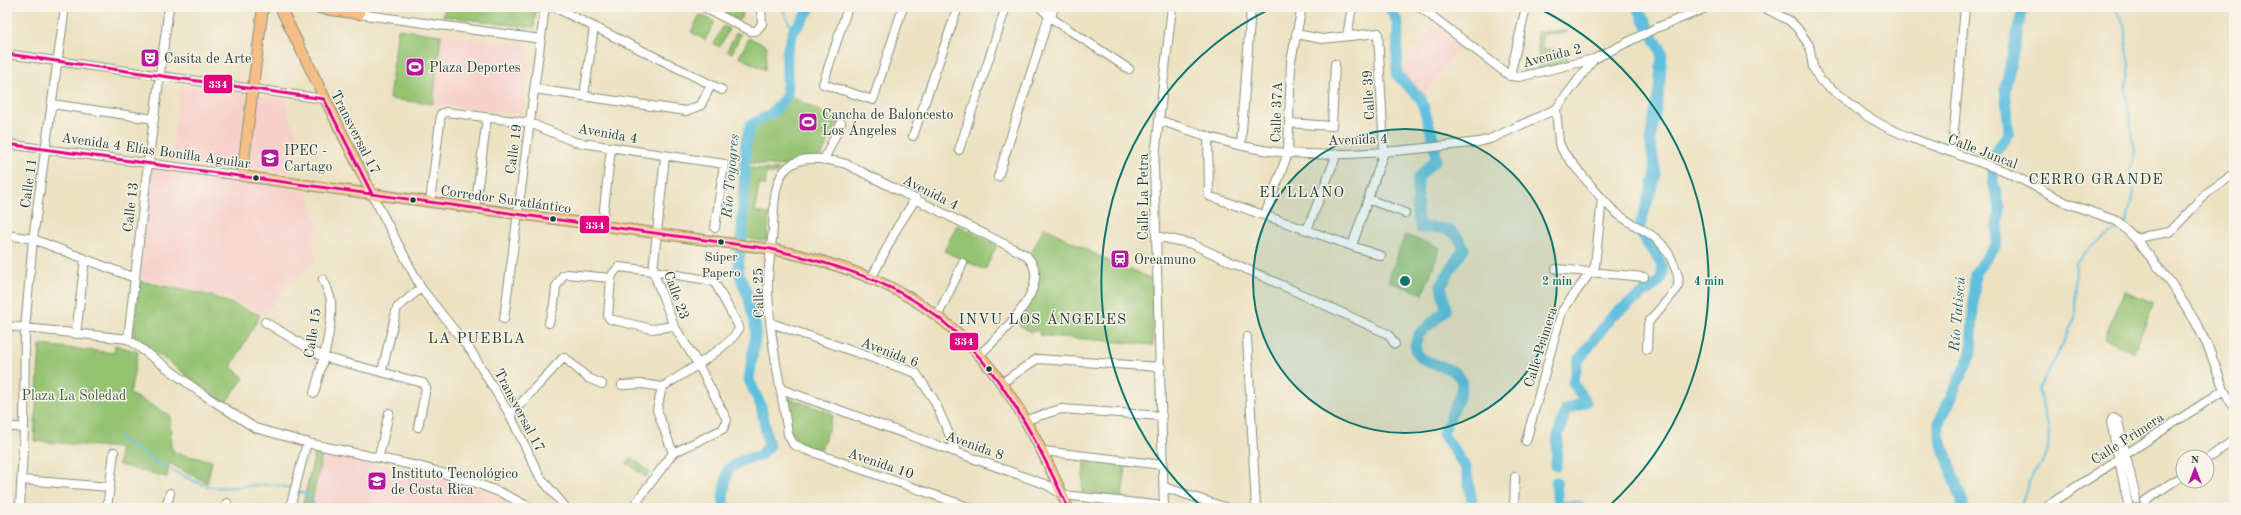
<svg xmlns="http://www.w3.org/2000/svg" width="2241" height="515" viewBox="0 0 2241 515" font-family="'Old Standard TT',serif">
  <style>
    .built { fill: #f7d0ca }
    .green { fill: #95c372; stroke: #5a8053 }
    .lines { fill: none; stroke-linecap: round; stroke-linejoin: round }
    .stream { stroke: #60bfde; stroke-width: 2 }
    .river { stroke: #60bfde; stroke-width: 11 }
    .minor-casing { stroke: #86907b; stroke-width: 10 }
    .major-casing { stroke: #86907b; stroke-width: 12 }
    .minor { stroke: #fff; stroke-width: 8 }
    .major { stroke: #f6be86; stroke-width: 10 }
    .bus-1-casing { stroke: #f7f3e8; stroke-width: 6 }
    .bus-1 { stroke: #e5007d; stroke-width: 3 }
    .ring { fill: none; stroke: #0f766e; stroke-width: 2 }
    .bus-dot { fill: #1f3d34; stroke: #f7f3e8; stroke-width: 1.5 }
    .labels { text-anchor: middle; stroke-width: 3; stroke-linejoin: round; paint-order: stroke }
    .bus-label { font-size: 13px; fill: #1f3d34; stroke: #f7f3e8 }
    .street-label { font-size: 14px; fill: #1f3d34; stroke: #f7f3e8 }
    .poi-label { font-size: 14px; fill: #1f3d34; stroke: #f7f3e8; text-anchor: start }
    .park-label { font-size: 14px; fill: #3c5e44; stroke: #f7f3e8 }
    .water-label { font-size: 15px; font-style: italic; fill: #2f5e5e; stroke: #f7f3e8 }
    .neighbourhood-label { font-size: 15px; letter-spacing: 1px; fill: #1f3d34; stroke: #f7f3e8 }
    .centre { fill: #0f766e; stroke: #f7f3e8; stroke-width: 2 }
    .ring-label { font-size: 12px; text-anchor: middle; font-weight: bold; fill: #0f766e; stroke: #f7f3e8; stroke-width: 3; stroke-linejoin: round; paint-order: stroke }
    .line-badge { stroke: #f7f3e8; stroke-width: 1.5 }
    .badge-label { font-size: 11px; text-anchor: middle; font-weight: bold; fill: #fff }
  </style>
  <rect width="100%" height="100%" fill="#f7f3e8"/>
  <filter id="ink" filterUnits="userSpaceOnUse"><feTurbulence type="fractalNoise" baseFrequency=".025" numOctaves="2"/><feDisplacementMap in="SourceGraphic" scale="8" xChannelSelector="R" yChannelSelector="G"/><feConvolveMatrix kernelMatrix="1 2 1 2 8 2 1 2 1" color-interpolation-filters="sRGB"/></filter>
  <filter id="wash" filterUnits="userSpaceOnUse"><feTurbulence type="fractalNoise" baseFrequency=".012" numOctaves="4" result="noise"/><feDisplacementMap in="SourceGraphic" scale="16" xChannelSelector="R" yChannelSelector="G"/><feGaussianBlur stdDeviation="0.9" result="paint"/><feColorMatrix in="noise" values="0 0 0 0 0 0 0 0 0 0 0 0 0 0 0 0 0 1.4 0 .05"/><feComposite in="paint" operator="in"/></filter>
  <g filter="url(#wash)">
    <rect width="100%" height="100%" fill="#ece2c2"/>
    <path class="built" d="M1434,27L1459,46L1423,97L1400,73Z
      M441,35L530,44L523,115L433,104Z
      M181,85L247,93L236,170L170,161Z
      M258,96L287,99V111L303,148L292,147L291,174L248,168Z
      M153,169L308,192L319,232L313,233L315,262L287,286L264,315L230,299L140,278Z
      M315,451L417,472L479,489L517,508H300Z"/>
    <path class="green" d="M445,7H536L534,28L443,16Z
      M718,7H746L739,21L716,11Z
      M700,15L715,22L705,40L691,32Z
      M723,26L729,29L720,47L714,44Z
      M398,29L441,35L433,104L389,99Z
      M1567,30V33L1542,34V49H1558V57H1568V63L1539,69L1537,32Z
      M736,33L741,34L732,53L727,51Z
      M749,38L767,46L765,70L739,57Z
      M790,96L839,121L821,156L783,166L749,163L753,128L773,118Z
      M748,168L780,170L775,174L766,173L765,185L759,184L755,212L769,214L767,241L744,238Z
      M957,225L997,245L985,270L944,251Z
      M1044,227L1129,272L1131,269L1153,280V345L1039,335V330L1030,332L1017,323L1037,288L1040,269L1030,256Z
      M1405,235L1440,248L1423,294L1388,281Z
      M140,281L212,296L260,315L231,367L244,378L225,403L133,336Z
      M2124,291L2154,303L2134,352L2104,339Z
      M40,345L114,353L115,345L138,352L130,394L170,415L171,447L175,453L212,461L207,483L169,463L167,477L119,465L120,448L34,441Z
      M786,397L833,414L821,451C814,449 803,447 798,442C787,433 788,410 786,397Z
      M315,453L322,455L311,506L317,508H302Z
      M632,458L650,472L646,477L627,463Z
      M1084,462L1126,466L1122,497L1082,492Z"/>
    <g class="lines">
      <path class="stream" d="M782,7L793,32
        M2114,7L2124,24L2129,62L2126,93L2135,152L2130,170L2133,193L2127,222L2125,224
        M119,437C131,449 197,486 213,487C241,490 266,479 293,489
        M297,490L310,497L316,508
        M2020,508L2029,481L2042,463L2048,448L2049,430L2038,389L2056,358L2075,318L2076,263L2090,248L2121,227"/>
      <path class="river" d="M1389,7L1398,23L1397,75L1421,99L1435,144L1436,159L1418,178L1417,215L1421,228C1443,227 1454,226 1464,248L1441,285L1446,310L1419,334L1415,345C1416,349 1417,355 1420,357C1431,368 1468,365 1461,391C1459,400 1453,409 1450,418
        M1446,426L1443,434L1466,468L1473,508
        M1556,466L1558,436L1566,409L1586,402L1573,383L1578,361L1612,316L1659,282C1672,262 1645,248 1639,229L1656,174L1650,141L1659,92L1662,52L1637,7
        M1556,482L1558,506H1578L1580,508
        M724,508L723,496L728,469L743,460L759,456L769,447L761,406L749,380L756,330L749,299L738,271L742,232L746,143L750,125L771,114L787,96V52L793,32L811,7
        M1960,508L1963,504L1939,435V422L1971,354L1975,273L1996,245L2000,208L1993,182V156L2009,132L2005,89L2023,7"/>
    </g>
  </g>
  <g filter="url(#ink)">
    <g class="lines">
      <g class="minor-casing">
        <path id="minor" d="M554,7L722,90
          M703,7L751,31H756L762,24L761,7
          M848,7L823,84L873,100L903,7
          M1040,7L1051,18L1129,69
          M1420,7L1510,76L1519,77L1594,59L1654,29L1708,7
          M1763,7L1790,21L1797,28L1809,45L1813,67L1820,80L1865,115L1886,127L1911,138L2007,172L2067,203L2117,221L2135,238L2171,283L2195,321L2209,349L2224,390L2234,408
          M359,14L541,39
          M1051,18L1054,7
          M1296,34L1322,39L1378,33L1384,152L1352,246
          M1347,36L1352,7
          M7,54L324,99
          M1594,59L1556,109L1559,143L1564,153C1580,172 1595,192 1612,209C1636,232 1660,229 1674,265C1678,274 1680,280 1677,289L1651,319L1648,324L1647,349
          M1510,76L1526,7
          M534,89L686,111L701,105L711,85
          M584,96L594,27
          M52,104L154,119
          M1159,120C1200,134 1244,150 1288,153C1352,158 1416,149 1479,142L1490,139L1556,109
          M1289,123L1332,126L1335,64
          M913,136L958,7
          M1208,136L1209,196L1381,256
          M7,144L242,176
          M1241,145L1251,7
          M959,150L1006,7
          M1952,152L1965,7
          M824,160L841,123
          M998,177L1049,16
          M372,194L421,288L471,351L510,415L540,477L566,508
          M1368,199L1405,213
          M430,202L441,114L446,112L530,123L575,142L724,164L715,228
          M475,208L487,118
          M1265,215L1288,153L1291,61L1302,7
          M602,226L611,148
          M1307,230L1337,154
          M7,235L33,239L135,278
          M1156,236L1192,244L1388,334L1395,344
          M2135,238L2170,232L2207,193L2234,174
          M1556,269L1644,277
          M872,277L897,228L916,198
          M611,278L608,316L610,319L652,329L674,326
          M938,315L963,263
          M504,319L545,7
          M265,322L323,357L423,383L426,388L418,427
          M549,323L554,305L556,287L563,275L567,274L611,278L614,272L619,267L653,271L714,281L739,327C737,343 678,377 662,387L643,384L622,385
          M771,323L916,373L934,400L957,452
          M7,326L128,339L201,393L255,428L312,444L422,467L476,483L504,494L531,508
          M76,334L85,259
          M1247,337L1256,508
          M128,339L148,163L169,7
          M382,371L397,308L421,288
          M1003,382L1037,359L1161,367
          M662,387L657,410L673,453
          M781,389L1047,485L1063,495L1164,506
          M314,393C321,368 333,328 331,303C331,295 326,287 323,279
          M510,415L563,358H565L588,378L602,384
          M1026,420L1061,409L1162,416
          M7,426L24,428
          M1526,441L1562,311L1595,266L1602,198
          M1043,451L1163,465
          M379,456L389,413
          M2207,459L2234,440
          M22,480L110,487
          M1164,487L1227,508
          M2145,501L2183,475
          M20,508L24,428L25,329L33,239L65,7
          M107,508L114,452
          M166,508L170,493
          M226,508L227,503
          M290,508L307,442
          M632,508L673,453L723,429L727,420L698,364L674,326L653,271L665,156
          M971,508L804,449L793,444L788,434C781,386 768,333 768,284C768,265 772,246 773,227C774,209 773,179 788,167C803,154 829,159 846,164L1026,255C1029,259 1033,263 1034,268C1043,295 997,339 979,355
          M1164,508L1154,165L1172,7
          M1514,508L1515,477
          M2044,508L2224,390
          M2129,508L2111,422L2113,418L2118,421L2136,499"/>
      </g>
      <g class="major-casing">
        <path id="major" d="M263,7L242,176L771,249C939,282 1003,355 1068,508
          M280,7L372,194
          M311,7L359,14L360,7"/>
      </g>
      <use href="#minor" class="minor"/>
      <use href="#major" class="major"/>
      <g class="bus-1-casing">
        <path id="bus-1" d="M7,54L324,99L372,194
          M7,144L771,249C807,258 844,267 878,282C978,324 1025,415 1068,508"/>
      </g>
      <use href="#bus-1" class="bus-1"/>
    </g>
  </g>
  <circle cx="1405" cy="281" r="152" fill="#0f766e" fill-opacity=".12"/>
  <g class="ring">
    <circle cx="1405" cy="281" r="152"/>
    <path d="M1202 507A304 304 0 0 1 1272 8M1538 8A304 304 0 0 1 1608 507"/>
  </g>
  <defs>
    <g id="theatre-square" transform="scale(1)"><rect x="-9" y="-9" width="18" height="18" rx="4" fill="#b5179e" stroke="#f7f3e8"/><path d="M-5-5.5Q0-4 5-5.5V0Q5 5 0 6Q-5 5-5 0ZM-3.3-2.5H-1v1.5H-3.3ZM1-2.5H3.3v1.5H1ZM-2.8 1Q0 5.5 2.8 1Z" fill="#fff"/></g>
    <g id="stadium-square" transform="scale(1)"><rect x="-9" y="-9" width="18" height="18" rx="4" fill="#b5179e" stroke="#f7f3e8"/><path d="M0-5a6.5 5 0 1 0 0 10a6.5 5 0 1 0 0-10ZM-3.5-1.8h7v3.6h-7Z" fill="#fff"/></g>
    <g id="university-square" transform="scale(1)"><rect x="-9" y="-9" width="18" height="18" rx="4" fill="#b5179e" stroke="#f7f3e8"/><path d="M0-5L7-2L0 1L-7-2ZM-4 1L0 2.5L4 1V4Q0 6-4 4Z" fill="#fff"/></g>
    <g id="station-square" transform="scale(1)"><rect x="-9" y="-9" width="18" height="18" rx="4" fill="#b5179e" stroke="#f7f3e8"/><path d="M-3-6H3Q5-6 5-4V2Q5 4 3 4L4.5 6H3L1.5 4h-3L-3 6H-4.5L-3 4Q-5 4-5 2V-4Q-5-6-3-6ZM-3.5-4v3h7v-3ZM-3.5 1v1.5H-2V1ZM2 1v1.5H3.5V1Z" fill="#fff"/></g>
  </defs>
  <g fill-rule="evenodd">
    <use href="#theatre-square" x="150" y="58"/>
    <use href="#stadium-square" x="415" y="67"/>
    <use href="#stadium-square" x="808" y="122"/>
    <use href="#university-square" x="270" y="158"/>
    <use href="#station-square" x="1120" y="259"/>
    <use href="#university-square" x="377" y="481"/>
  </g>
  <g class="bus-dot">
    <circle cx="256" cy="178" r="3.5"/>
    <circle cx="413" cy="200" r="3.5"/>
    <circle cx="553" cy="219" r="3.5"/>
    <circle cx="721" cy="242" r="3.5"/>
    <circle cx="989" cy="369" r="3.5"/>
  </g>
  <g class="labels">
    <g class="bus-label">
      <text x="721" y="261">Súper<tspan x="721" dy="16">Papero</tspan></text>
    </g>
    <g class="street-label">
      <text transform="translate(1552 55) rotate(-14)" y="5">Avenida 2</text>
      <text transform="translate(1368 95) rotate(-93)" y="5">Calle 39</text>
      <text transform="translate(1276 112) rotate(-88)" y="5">Calle 37A</text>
      <text transform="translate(356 132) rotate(63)" y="5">Transversal 17</text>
      <text transform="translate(608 133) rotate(10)" y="5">Avenida 4</text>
      <text transform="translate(1358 139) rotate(-2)" y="5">Avenida 4</text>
      <text transform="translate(513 149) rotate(-82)" y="5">Calle 19</text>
      <text transform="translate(156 150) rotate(8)" y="5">Avenida 4 Elías Bonilla Aguilar</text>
      <text transform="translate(1983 151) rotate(21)" y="5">Calle Juncal</text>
      <text transform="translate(28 183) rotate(-82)" y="5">Calle 11</text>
      <text transform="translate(931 192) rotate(27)" y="5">Avenida 4</text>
      <text transform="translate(1143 197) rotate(-90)" y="5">Calle La Petra</text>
      <text transform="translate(506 199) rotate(8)" y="5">Corredor Suratlántico</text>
      <text transform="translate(130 207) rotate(-83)" y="5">Calle 13</text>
      <text transform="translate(758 293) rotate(-91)" y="5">Calle 25</text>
      <text transform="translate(677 295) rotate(70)" y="5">Calle 23</text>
      <text transform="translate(312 333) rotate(-81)" y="5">Calle 15</text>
      <text transform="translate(1540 347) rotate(-73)" y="5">Calle Primera</text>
      <text transform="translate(890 352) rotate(21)" y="5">Avenida 6</text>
      <text transform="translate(520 410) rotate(62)" y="5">Transversal 17</text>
      <text transform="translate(2127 438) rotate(-33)" y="5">Calle Primera</text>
      <text transform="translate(975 445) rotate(20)" y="5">Avenida 8</text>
      <text transform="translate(881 463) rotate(19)" y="5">Avenida 10</text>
    </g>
    <g class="poi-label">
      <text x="164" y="63">Casita de Arte</text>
      <text x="429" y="72">Plaza Deportes</text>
      <text x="822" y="119">Cancha de Baloncesto<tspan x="822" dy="16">Los Ángeles</tspan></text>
      <text x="284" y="155">IPEC -<tspan x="284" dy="16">Cartago</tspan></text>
      <text x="1134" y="264">Oreamuno</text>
      <text x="391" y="478">Instituto Tecnológico<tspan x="391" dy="16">de Costa Rica</tspan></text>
    </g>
    <g class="park-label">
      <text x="74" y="400">Plaza La Soledad</text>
    </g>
    <g class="water-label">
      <text transform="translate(730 176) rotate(-85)" y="5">Río Toyogres</text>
      <text transform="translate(1957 314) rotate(-85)" y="5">Río Tatiscú</text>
    </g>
    <g class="neighbourhood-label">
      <text x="2096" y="184">CERRO GRANDE</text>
      <text x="1302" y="197">EL LLANO</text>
      <text x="1043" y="324">INVU LOS ÁNGELES</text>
      <text x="477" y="343">LA PUEBLA</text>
    </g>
  </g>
  <circle cx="1405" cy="281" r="6" class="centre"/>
  <g class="ring-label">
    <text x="1557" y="285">2 min</text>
    <text x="1709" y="285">4 min</text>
  </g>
  <g class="line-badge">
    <rect x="203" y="74" width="30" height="20" rx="4" fill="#e5007d"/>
    <rect x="579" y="215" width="31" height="19" rx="4" fill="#e5007d"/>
    <rect x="949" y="332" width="30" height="19" rx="4" fill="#e5007d"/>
  </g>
  <g class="badge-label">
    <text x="218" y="88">334</text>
    <text x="595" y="229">334</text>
    <text x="964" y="345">334</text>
  </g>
  <rect width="2241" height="515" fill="none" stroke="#f7f3e8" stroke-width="24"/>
  <g transform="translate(2195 469)"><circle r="19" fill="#f7f3e8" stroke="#a1aaa0"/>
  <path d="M0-3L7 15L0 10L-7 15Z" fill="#b5179e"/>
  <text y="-6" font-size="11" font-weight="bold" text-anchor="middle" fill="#1f3d34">N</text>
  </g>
</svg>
